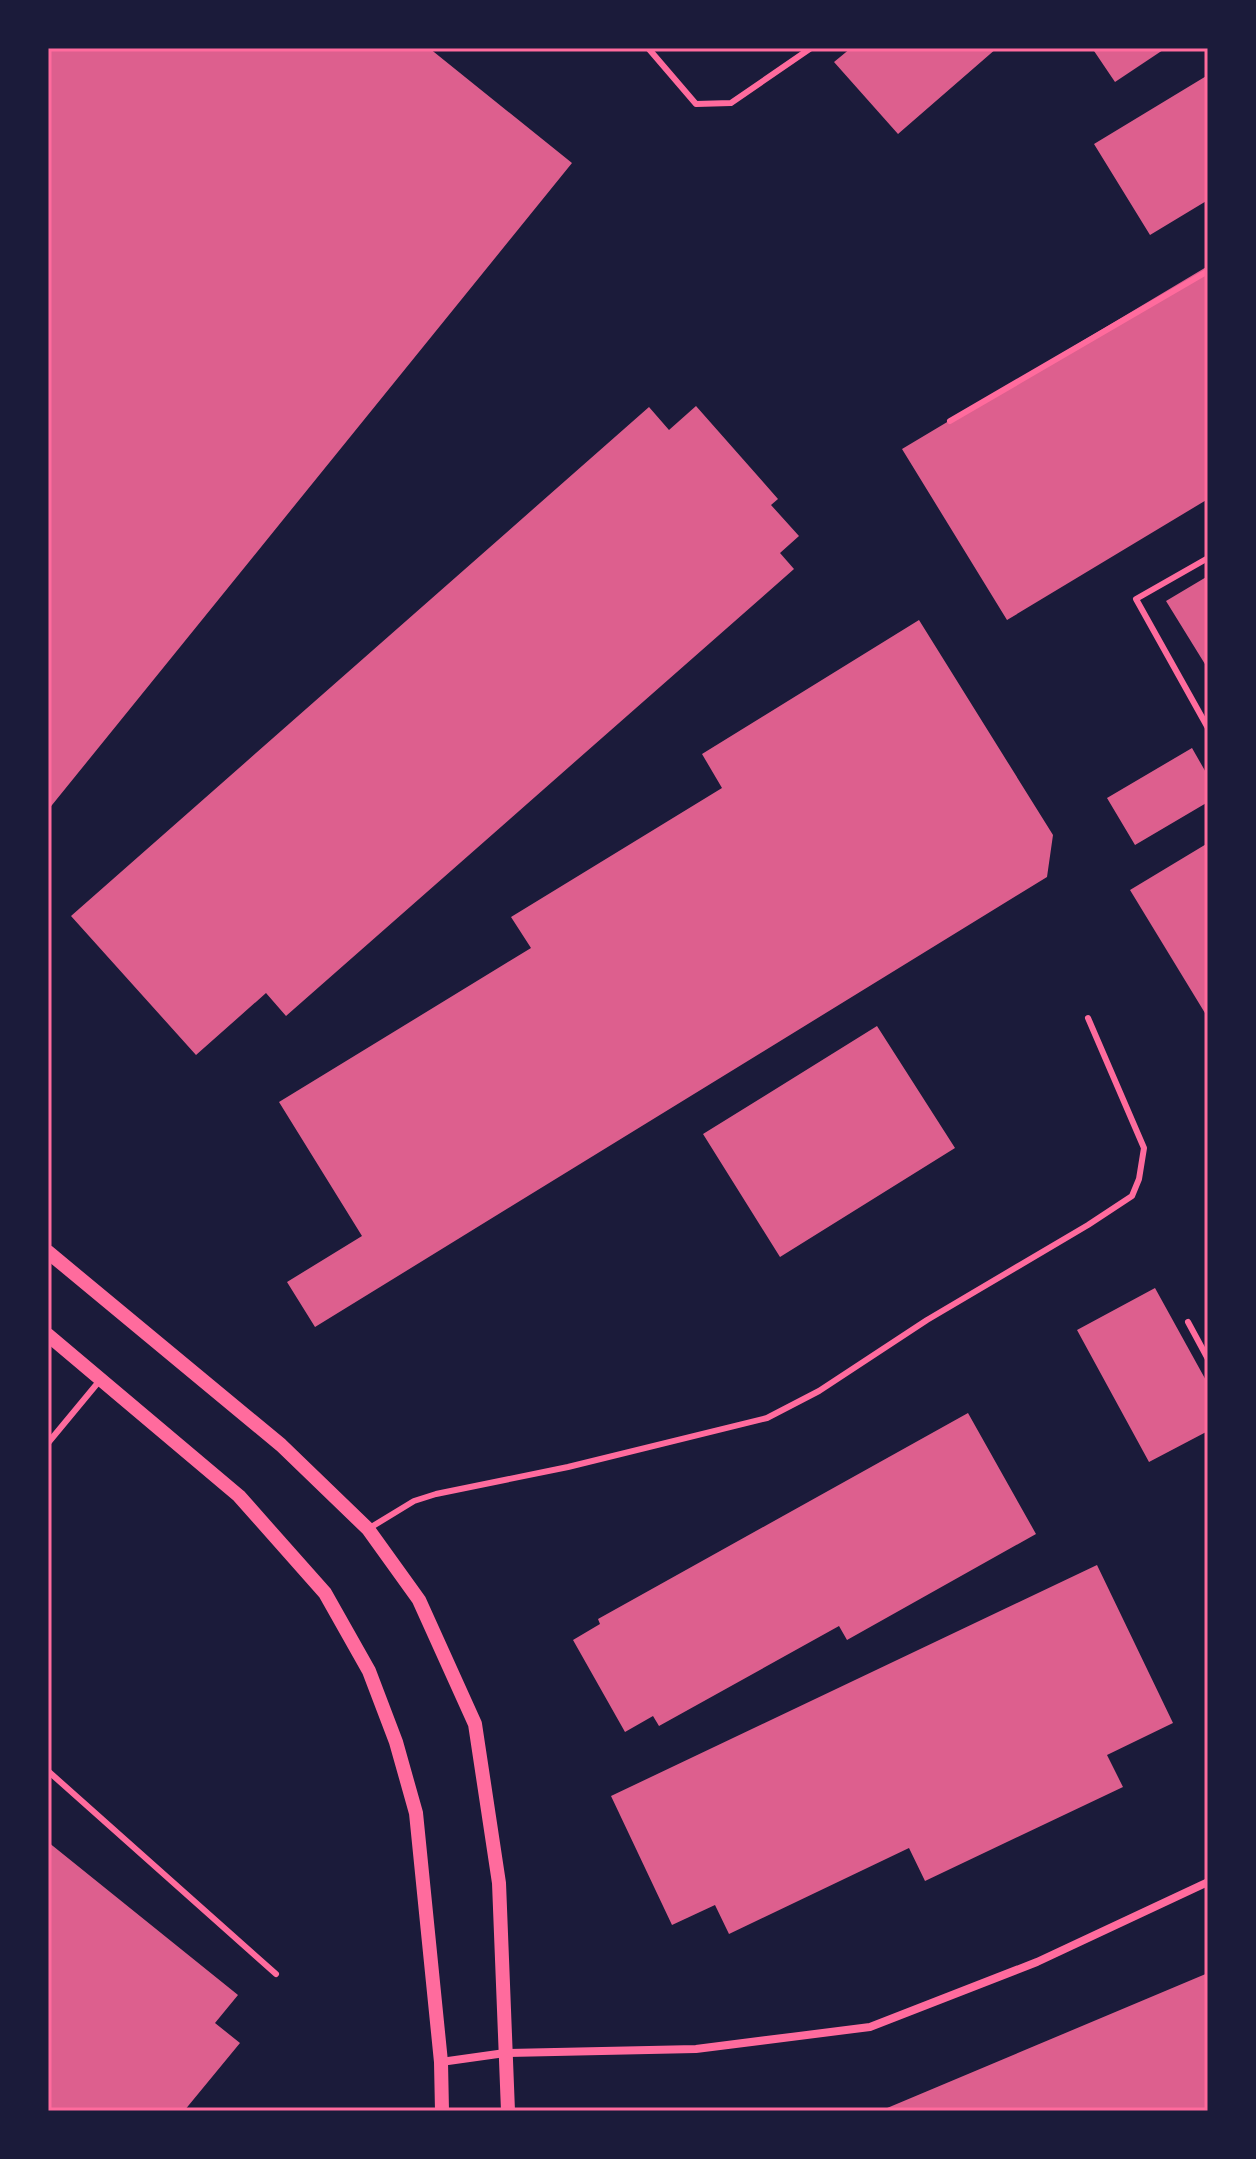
<svg xmlns="http://www.w3.org/2000/svg" width="1256" height="2159" viewBox="0 0 1256 2159" font-family="Roboto,sans-serif">
  <style>
    .building { fill: #dd5f8e }
    .lines { fill: none; stroke-linecap: round; stroke-linejoin: round }
    .service { stroke: #ff6b9d; stroke-width: 6 }
    .minor { stroke: #ff6b9d; stroke-width: 8 }
    .tertiary { stroke: #ff6b9d; stroke-width: 14 }
    .neatline { fill: none; stroke: #ff6b9d; stroke-width: 3 }
  </style>
  <rect width="100%" height="100%" fill="#1b1b3a"/>
  <path class="building" d="M48,48H429L572,163L48,810Z
    M851,48H997L898,134L834,62Z
    M1092,48H1166L1115,82Z
    M1208,75V200L1150,235L1094,144Z
    M1208,266V499L1007,620L902,449Z
    M696,406L778,499L771,505L799,536L780,553L794,569L286,1016L266,993L196,1055L71,916L649,407L669,430Z
    M1208,576V669L1166,601Z
    M919,620L1053,835L1047,877L315,1327L287,1282L362,1236L279,1102L531,948L511,917L722,788L702,754Z
    M1192,748L1208,776V802L1135,845L1107,798Z
    M1208,843V1018L1130,890Z
    M877,1026L955,1148L780,1257L703,1134Z
    M1155,1288L1208,1384V1431L1149,1462L1077,1330Z
    M968,1413L1036,1534L847,1640L839,1626L659,1726L653,1716L625,1732L573,1640L600,1624L598,1619Z
    M1097,1565L1173,1723L1107,1755L1123,1787L925,1881L909,1848L729,1934L715,1905L672,1925L611,1796Z
    M48,1842L238,1995L215,2023L240,2043L184,2111H48Z
    M1208,1973V2111H880Z"/>
  <g class="lines">
    <path class="service" d="M648,48L696,104L731,103L811,48
      M950,421L1208,271
      M1208,558L1136,599L1208,728
      M1188,1322L1208,1359
      M48,1443L101,1379
      M368,1529L414,1501L436,1494L568,1467L767,1418L819,1391L927,1320L1088,1225L1132,1196L1139,1179L1144,1148L1088,1018
      M48,1771L276,1974"/>
    <path class="minor" d="M441,2062L505,2053L696,2049L870,2027L1037,1962L1208,1882"/>
    <path class="tertiary" d="M48,1252L281,1445L368,1529L419,1600L475,1724L499,1883L508,2111
      M48,1335L239,1496L325,1593L369,1671L396,1742L416,1813L441,2062L442,2111"/>
  </g>
  <rect width="1256" height="2159" fill="none" stroke="#1b1b3a" stroke-width="100"/>
  <rect x="50" y="50" width="1156" height="2059" class="neatline"/>
</svg>
